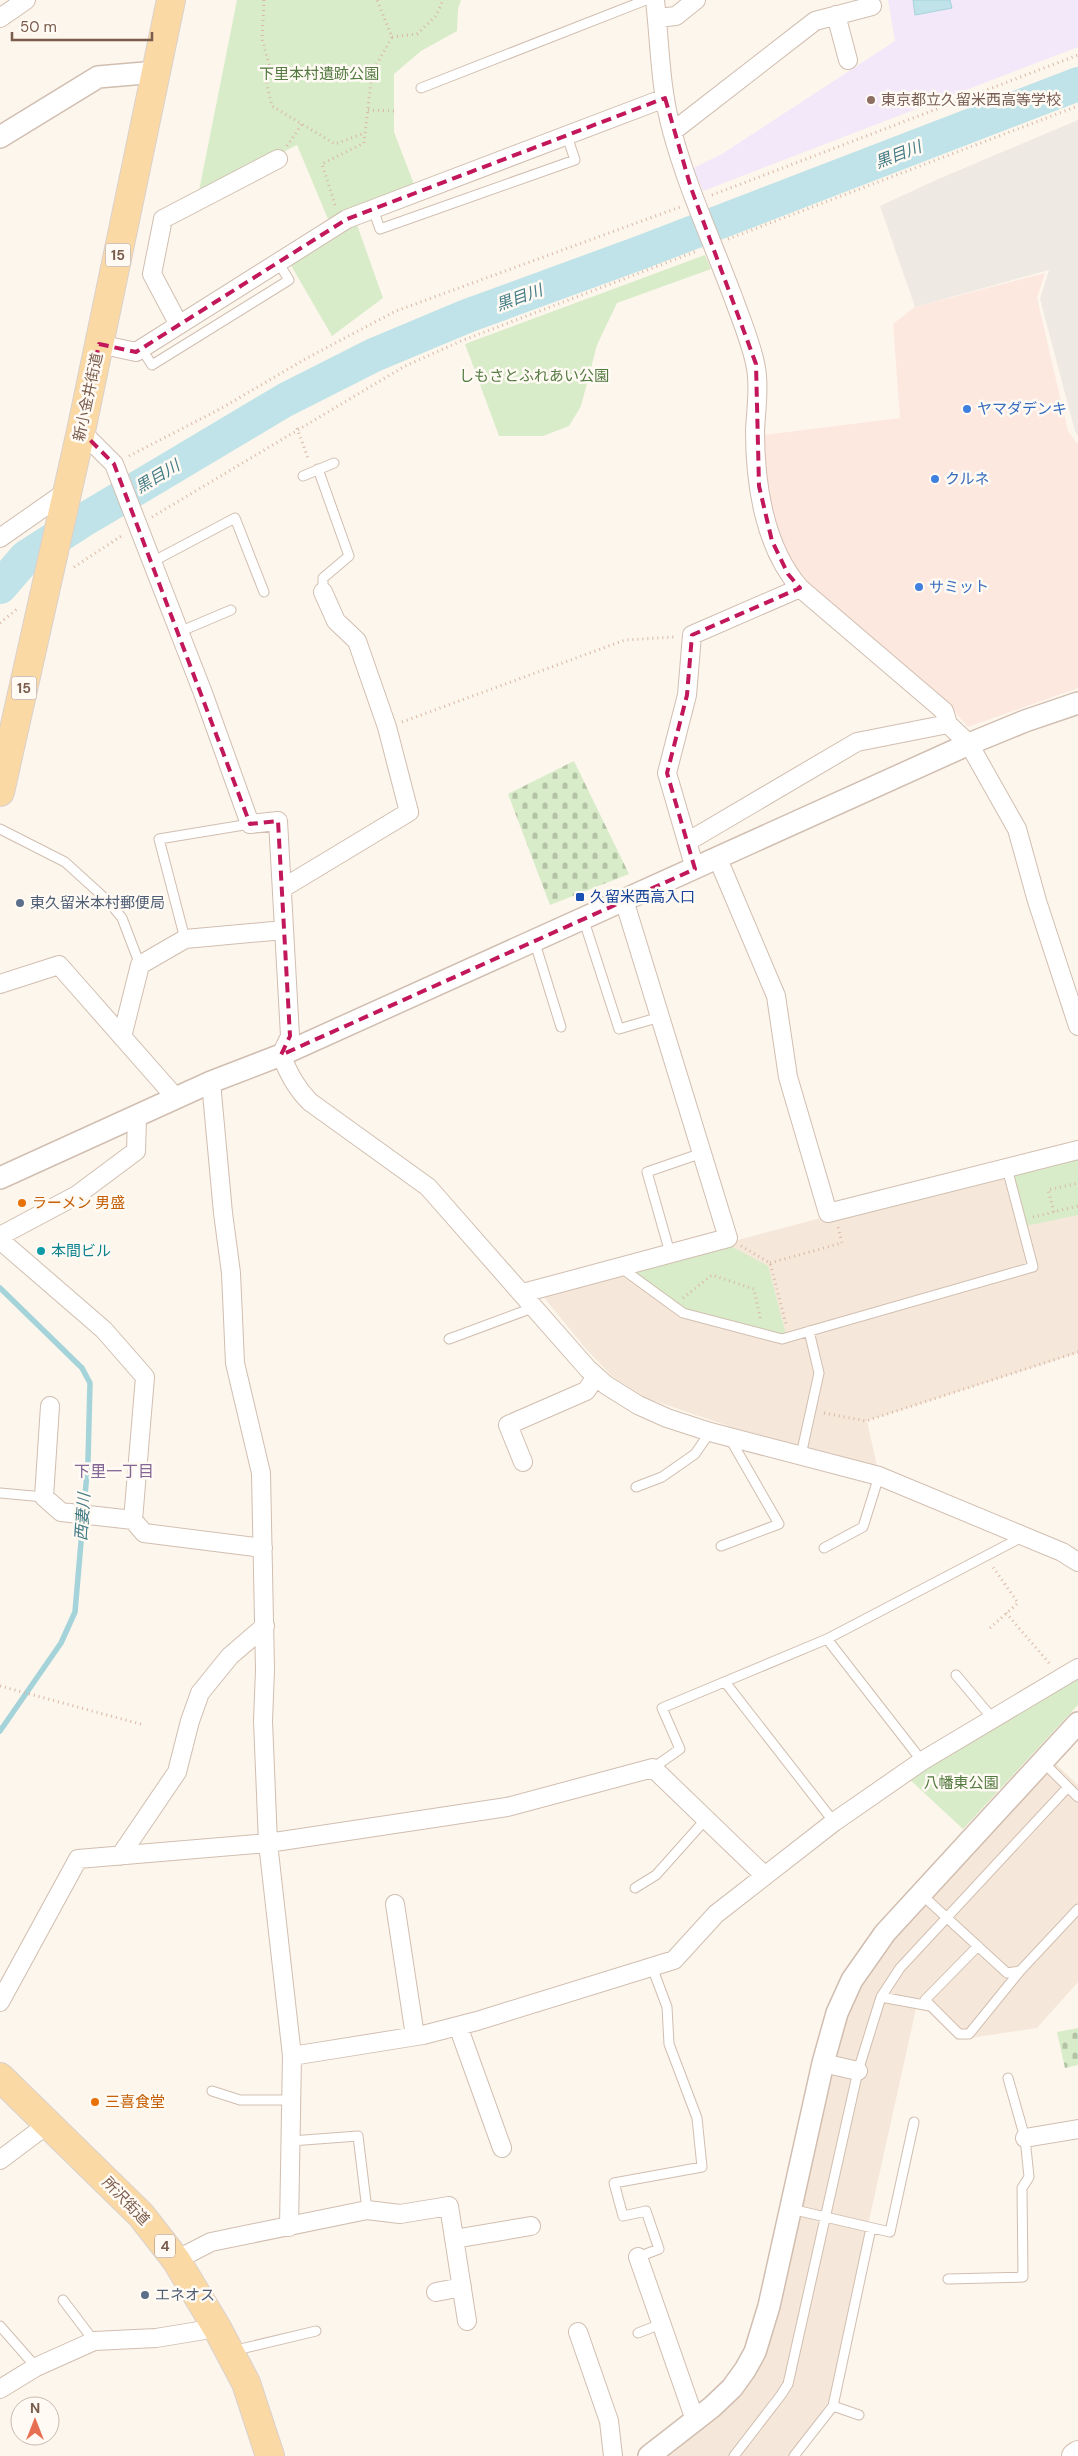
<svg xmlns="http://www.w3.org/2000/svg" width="1078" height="2456" viewBox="0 0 1078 2456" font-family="'DM Sans','Noto Sans JP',sans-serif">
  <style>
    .residential { fill: #f5e8da }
    .commercial { fill: #fde8e0 }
    .industrial { fill: #efe9e4 }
    .education { fill: #f3e8fa }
    .green { fill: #d8ecc9 }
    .cemetery { fill: url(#cemetery-stones) }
    .water { fill: #bfe3e8; stroke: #a5d3da }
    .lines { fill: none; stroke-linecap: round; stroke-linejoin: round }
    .stream { stroke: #a5d3da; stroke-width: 5.5 }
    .river { stroke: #bfe3e8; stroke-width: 34 }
    .service-casing { stroke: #d1beb0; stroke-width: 11 }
    .minor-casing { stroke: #d1beb0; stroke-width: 20 }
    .tertiary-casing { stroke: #d1beb0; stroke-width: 24 }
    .secondary-casing { stroke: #d6c0b0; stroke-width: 26 }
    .primary-casing { stroke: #dad1cd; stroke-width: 30 }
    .path { stroke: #d9b8a5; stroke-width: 3; stroke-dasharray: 1 4; stroke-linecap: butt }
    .service { stroke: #fff; stroke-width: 9 }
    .minor { stroke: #fff; stroke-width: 18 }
    .tertiary { stroke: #fff; stroke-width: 21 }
    .secondary { stroke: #fff; stroke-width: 24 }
    .primary { stroke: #fbd9a5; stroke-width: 28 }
    .marked { fill: none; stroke: #c2185b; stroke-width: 4; stroke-dasharray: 10 6; stroke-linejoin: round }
    .education-dot { fill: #8d6e63; stroke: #fffaf3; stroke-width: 2 }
    .shop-dot { fill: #3f7fe0; stroke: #fffaf3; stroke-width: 2 }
    .transit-dot { fill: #1a4fb4; stroke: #fffaf3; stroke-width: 2 }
    .service-dot { fill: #5c6f8a; stroke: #fffaf3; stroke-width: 2 }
    .food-dot { fill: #e8710a; stroke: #fffaf3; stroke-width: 2 }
    .culture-dot { fill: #0f9aa8; stroke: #fffaf3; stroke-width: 2 }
    .labels { text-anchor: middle; stroke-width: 5; stroke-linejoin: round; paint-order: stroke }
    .shield { fill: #fffaf3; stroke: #a28b7f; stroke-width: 1 }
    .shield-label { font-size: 14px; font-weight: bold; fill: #7a5c4d }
    .park-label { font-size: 15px; fill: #537a41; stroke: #fffaf3 }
    .education-label { font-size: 15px; fill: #785e54; stroke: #fffaf3; text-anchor: start }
    .street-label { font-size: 15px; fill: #7a5c4d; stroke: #fffaf3 }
    .shop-label { font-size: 15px; fill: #366cbe; stroke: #fffaf3; text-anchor: start }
    .transit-label { font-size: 15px; fill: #164399; stroke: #fffaf3; text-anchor: start }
    .service-label { font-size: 15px; fill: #4e5e75; stroke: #fffaf3; text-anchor: start }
    .food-label { font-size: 15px; fill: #c56008; stroke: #fffaf3; text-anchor: start }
    .culture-label { font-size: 15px; fill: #0d838f; stroke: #fffaf3; text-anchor: start }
    .water-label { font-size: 16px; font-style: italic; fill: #437c86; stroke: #fffaf3 }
    .neighbourhood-label { font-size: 16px; fill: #846695; stroke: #fffaf3 }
  </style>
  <defs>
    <pattern id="cemetery-stones" width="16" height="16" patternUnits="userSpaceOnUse" patternTransform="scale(1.25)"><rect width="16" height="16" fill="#d8ecc9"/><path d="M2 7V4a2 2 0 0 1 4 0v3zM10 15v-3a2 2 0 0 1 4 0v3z" fill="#b4c2a5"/></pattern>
  </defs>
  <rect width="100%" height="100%" fill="#fdf6ec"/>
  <path class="residential" d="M1078,1154V1353L867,1421L877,1466L734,1428L646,1398L613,1377L586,1349L542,1295L621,1271L828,1216Z
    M1053,1761L1078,1785V1982L1037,2028L957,2040L927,2011L916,2009L829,2401L790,2456H660L702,2422L776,2314L798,2224L828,2075L858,1977Z"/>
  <path class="commercial" d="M1045,273L1037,298L1068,431L1078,445V688L968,727L952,709L786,569L764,483L757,436L900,418L893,324L915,307Z"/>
  <path class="industrial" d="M1078,120V436L1075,431L1040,299L1049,270L915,307L880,206L936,180Z"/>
  <path class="education" d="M888,0H1078V47L703,191L693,168L722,154L895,41Z"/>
  <path class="green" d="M237,0H461L458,9L457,31L421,51L394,74V132L415,187L328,219L297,145L198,196Z
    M356,222L383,298L332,336L289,262Z
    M705,255L711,269L617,303L597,345L581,406L569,426L543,436H499L465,344Z
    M1078,1157V1215L1026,1226L1011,1173Z
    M729,1245L768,1266L786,1334L780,1336L684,1310L629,1270Z
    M1078,1673V1705L963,1829L908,1778Z"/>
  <path class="cemetery" d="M574,761L629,874L550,905L508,794Z
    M1078,2028V2065L1065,2068L1057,2032Z"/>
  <path class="water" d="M913,0H950L952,8L915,15Z"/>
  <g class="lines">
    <path class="stream" d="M0,1288L82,1368L90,1383L88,1461L75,1612L61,1643L0,1731"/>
    <path class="river" d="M0,587L26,557L82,521L285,400L374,355L467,316L642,252L1078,84"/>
    <g class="service-casing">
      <path id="service" d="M421,88L646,0
        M373,209L380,229L575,160L567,136
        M141,348L152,365L289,280L278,262
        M318,469L349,556L323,578V592
        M303,476L334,463
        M152,562L235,518L264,592
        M179,632L231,610
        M0,829L65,862L108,901L122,918L140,965
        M583,918L619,1029L660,1017
        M185,939L159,839L250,824
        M534,940L561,1027
        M670,1253L647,1172L702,1153
        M620,1267L683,1313L782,1339L1033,1267L1007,1168
        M449,1339L535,1307
        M801,1455L819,1373L809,1331
        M636,1487L662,1477L695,1454L710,1432
        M0,1493L44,1497
        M721,1546L779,1524L729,1437
        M824,1548L863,1527L879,1476
        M827,1639L922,1761
        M956,1675L993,1719
        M725,1682L834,1822
        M1043,1762L1078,1797
        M653,1768L680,1749L662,1708L827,1639L1022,1537
        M635,1888L656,1875L706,1819
        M921,1894L1007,1973L1020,1971L1078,1909
        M978,1946L925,2000L959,2034H969L1020,1971
        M881,1997L930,2006
        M212,2091L240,2100H291
        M291,2141L358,2136L367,2210
        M791,2209L890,2232L914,2122
        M638,2257L659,2249L646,2211L623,2216L614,2183L702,2167L697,2118L669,2044L667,2007L652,1967
        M948,2279L1023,2277L1022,2188L1029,2177L1025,2138L1008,2078
        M63,2300L94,2341
        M0,2326L36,2367
        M638,2333L661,2324
        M232,2351L316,2331
        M833,2406L859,2415
        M734,2456L781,2395L788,2384L858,2071L881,1997L900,1968L1068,1787
        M794,2456L833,2406L871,2228"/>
    </g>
    <g class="minor-casing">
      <path id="minor" d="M655,0C660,44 660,89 672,131C688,191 715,247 736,305C743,324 751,344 755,363C760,384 756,410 755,431C755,483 764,547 800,588L944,711L948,724L969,744L1017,829L1037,901L1078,1026
        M836,15L848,60
        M0,18L26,0
        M657,18L676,16L696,0
        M672,132L815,21L872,6
        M179,325L152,274L163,219L278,159
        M99,344L136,352L347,219L665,98
        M81,431L114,464L203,693L250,824L278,821L290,1036L281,1055C289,1074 296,1088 310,1102L428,1187L588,1369L606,1385L638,1405L667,1418L710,1432L879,1476L1062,1552L1078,1562
        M0,538L67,491
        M687,842L857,742L948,724
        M718,859L776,996L788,1077L828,1213L1078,1150
        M695,869L667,773L687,695L692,635L800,588
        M283,888L409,812L387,727L357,641L336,621L323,592
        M0,984L59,965L176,1098
        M122,1037L140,965L185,939L284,930
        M211,1082L223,1213L231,1273L235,1363L261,1473L265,1670L263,1721L268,1843L292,2056L289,2227
        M0,1236L77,1195L136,1151L137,1117
        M0,1240L104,1330L145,1377L133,1520L144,1533L263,1548
        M523,1293L728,1238L624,900
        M50,1406L44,1497L61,1512L133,1520
        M523,1462L508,1425L586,1391L596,1377
        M120,1856L177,1772L190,1721L200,1693L230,1656L265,1626
        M395,1904L415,2036
        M0,2002L78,1859L268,1843L507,1807L653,1768L765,1876
        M458,2026L502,2148
        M292,2056L423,2035L477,2021L674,1960L716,1914L834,1822L922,1761L1078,1668
        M823,2063L858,2071
        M1025,2138L1078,2129
        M0,2160L48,2124
        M454,2239L531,2226
        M638,2257L695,2420
        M176,2260L211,2242L367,2210L400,2214L449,2206L467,2321
        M436,2292L462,2287
        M578,2332L609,2421L613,2456
        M0,2389L36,2367L94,2341L156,2338L217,2328"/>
    </g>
    <g class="tertiary-casing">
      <path id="tertiary" d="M0,137L98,77L156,72
        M0,1178L211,1082L281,1055L969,744L1025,721L1078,703
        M649,2456L712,2407L732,2388L745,2370L755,2352L769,2306L823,2063L837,2013L852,1980L885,1933L1078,1723"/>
    </g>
    <g class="secondary-casing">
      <path id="secondary" d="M1074,2456L1078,2453"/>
    </g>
    <g class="primary-casing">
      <path id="primary" d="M0,792L81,431L171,0
        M0,2077L141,2215L176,2260L217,2328L246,2383L270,2456"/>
    </g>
    <path class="path" d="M264,0L262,39L270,68L265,77L272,106L335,144L365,133
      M392,37L417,34L436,16L443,0
      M368,110L395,111
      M287,146L302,124
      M712,195L1078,55
      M335,205L322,164L364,143L372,73L392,37L377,0
      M728,239L1078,106
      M297,428L309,461
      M129,456L220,409L307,358L396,311L680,207
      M152,517L405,366L461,341L697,251
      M74,567L123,535
      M0,623L17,609
      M402,722L625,640L674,637
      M1054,1212L1048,1190L1078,1183
      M1033,1217L1078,1206
      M741,1246L770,1263L786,1324
      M770,1263L842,1243L838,1227
      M683,1298L712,1275L754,1289L761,1321
      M824,1413L866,1421L1078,1352
      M1006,1613L1050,1664
      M990,1628L1018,1603L993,1567
      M0,1686L144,1725"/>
    <use href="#service" class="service"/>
    <use href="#minor" class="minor"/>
    <use href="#tertiary" class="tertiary"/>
    <use href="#secondary" class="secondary"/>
    <use href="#primary" class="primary"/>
  </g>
  <path class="marked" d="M665,98L691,188L756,364L759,486L772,541L788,574L800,588L692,635L687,695L667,773L695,869L281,1055L290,1036L278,821L250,824L114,464L81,431L99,344L136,352L347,219Z"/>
  <circle class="education-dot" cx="871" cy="100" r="5"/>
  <g class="shop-dot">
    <circle cx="967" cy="409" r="5"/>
    <circle cx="935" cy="479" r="5"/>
    <circle cx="919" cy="587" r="5"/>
  </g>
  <rect class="transit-dot" x="575" y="892" width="10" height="10" rx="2.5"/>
  <g class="service-dot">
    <circle cx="20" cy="903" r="5"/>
    <circle cx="145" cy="2295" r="5"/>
  </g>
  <g class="food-dot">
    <circle cx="22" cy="1203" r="5"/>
    <circle cx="95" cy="2102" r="5"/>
  </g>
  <circle class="culture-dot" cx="41" cy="1251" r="5"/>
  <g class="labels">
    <g class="shield">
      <rect x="105.5" y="243.5" width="25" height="23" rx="4"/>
      <rect x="11.5" y="676.5" width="25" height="23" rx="4"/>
      <rect x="155" y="2234.5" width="20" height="23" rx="4"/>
    </g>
    <g class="shield-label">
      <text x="118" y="260">15</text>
      <text x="24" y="693">15</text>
      <text x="165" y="2251">4</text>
    </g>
    <g class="park-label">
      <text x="319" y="79">下里本村遺跡公園</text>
      <text x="534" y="381">しもさとふれあい公園</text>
      <text x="961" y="1788">八幡東公園</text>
    </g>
    <g class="education-label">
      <text x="881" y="105">東京都立久留米西高等学校</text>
    </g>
    <g class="street-label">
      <text transform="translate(88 397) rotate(-78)" y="5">新小金井街道</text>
      <text transform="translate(126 2201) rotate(46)" y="5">所沢街道</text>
    </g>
    <g class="shop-label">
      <text x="977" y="414">ヤマダデンキ</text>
      <text x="945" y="484">クルネ</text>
      <text x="929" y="592">サミット</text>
    </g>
    <g class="transit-label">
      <text x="590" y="902">久留米西高入口</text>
    </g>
    <g class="service-label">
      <text x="30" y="908">東久留米本村郵便局</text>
      <text x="155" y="2300">エネオス</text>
    </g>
    <g class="food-label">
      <text x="32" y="1208">ラーメン 男盛</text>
      <text x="105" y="2107">三喜食堂</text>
    </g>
    <g class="culture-label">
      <text x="51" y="1256">本間ビル</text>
    </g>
    <g class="water-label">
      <text transform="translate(898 154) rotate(-21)" y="6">黒目川</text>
      <text transform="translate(519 297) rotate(-20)" y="6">黒目川</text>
      <text transform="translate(157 476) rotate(-31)" y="6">黒目川</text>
      <text transform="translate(82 1517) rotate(-86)" y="6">西妻川</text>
    </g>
    <g class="neighbourhood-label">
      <text x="114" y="1477">下里一丁目</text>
    </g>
  </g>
  <g transform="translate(35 2421)"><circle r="24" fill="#fffaf3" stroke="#cabbb1"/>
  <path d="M0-4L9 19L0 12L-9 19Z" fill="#e76f51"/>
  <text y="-8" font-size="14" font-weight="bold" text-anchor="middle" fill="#7a5c4d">N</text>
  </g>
  <path d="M12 32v8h140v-8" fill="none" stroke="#7a5c4d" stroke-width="2.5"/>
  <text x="20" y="32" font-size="15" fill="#7a5c4d" stroke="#fffaf3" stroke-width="4" paint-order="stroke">50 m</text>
</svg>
